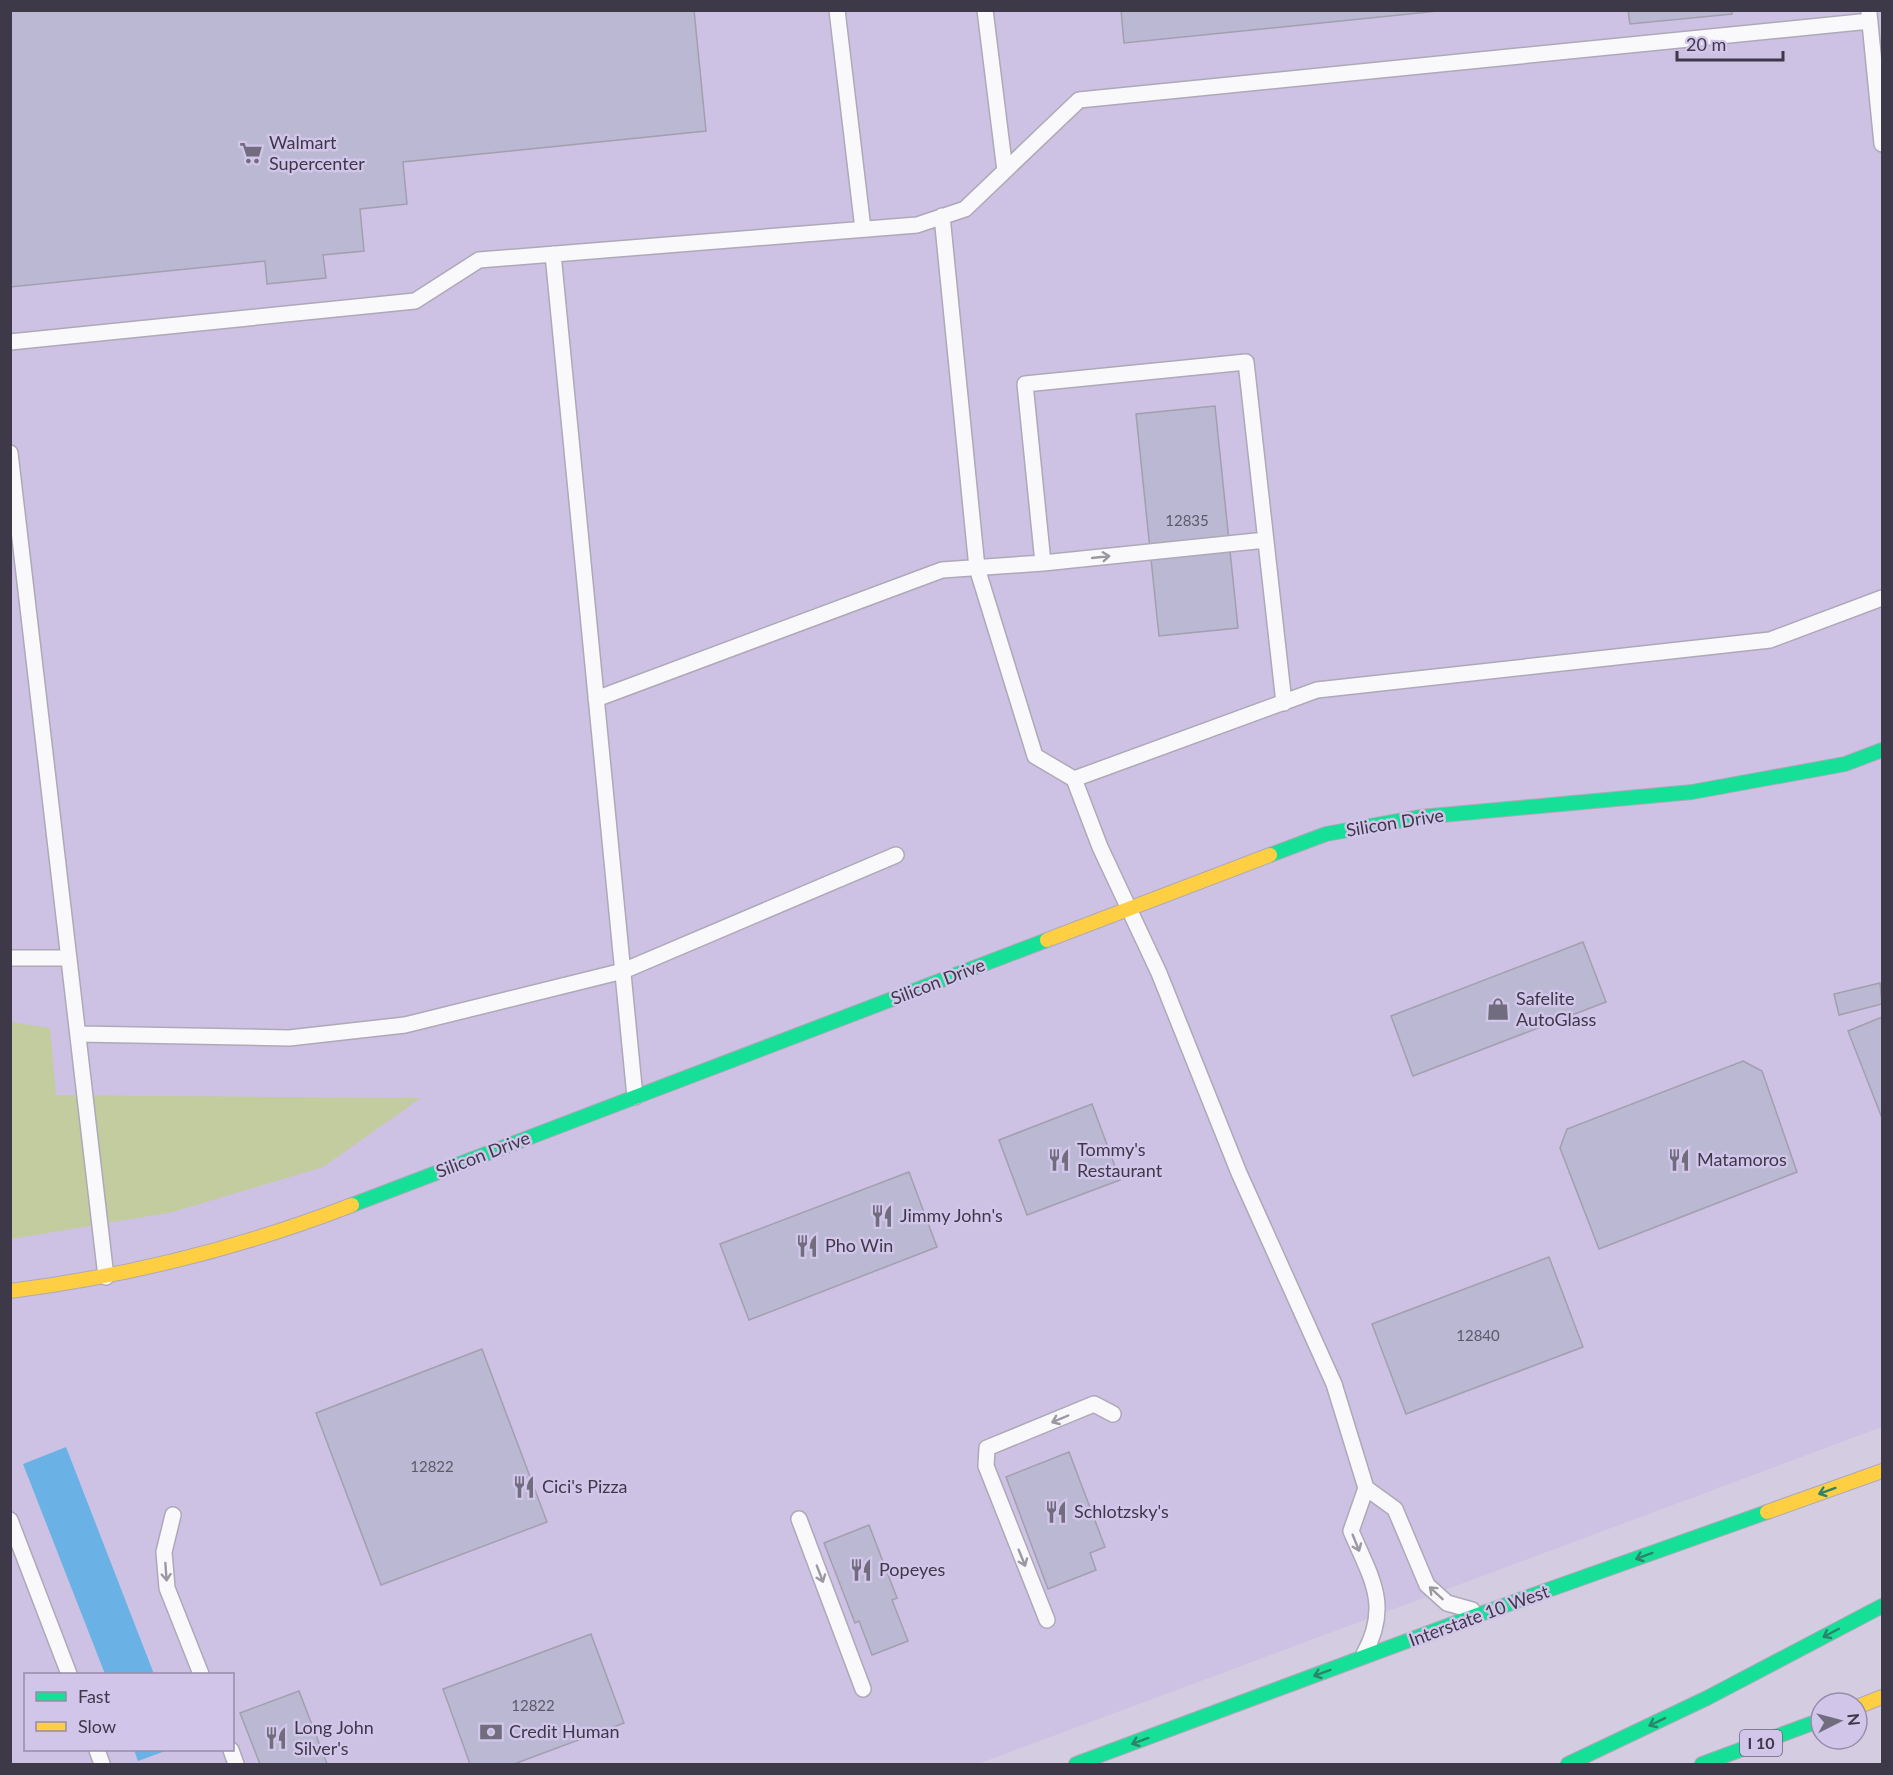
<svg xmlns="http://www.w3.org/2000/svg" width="1893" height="1775" viewBox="0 0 1893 1775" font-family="Lato,sans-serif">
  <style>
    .built { fill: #cdc2e3; fill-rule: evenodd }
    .green { fill: #c3cc9e }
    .water { fill: #6ab2e6 }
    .building { fill: #bbb8d3; stroke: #a29faf; stroke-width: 1.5 }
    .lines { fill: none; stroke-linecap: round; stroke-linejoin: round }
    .lane-casing { stroke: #aea8b8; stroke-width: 18 }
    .fast-casing { stroke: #aea8b8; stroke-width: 16 }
    .slow-casing { stroke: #aea8b8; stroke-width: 16 }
    .lane { stroke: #f9f8fb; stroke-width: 15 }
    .fast { stroke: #16e098; stroke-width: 14 }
    .slow { stroke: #ffcf43; stroke-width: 14 }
    .oneway { stroke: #9c98a2 }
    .oneway2 { stroke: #2c846c }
    .labels { text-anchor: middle; stroke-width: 5; stroke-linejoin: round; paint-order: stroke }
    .number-label { font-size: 15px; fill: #5d596b }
    .shield { fill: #d1c5ea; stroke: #6a6379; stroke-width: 1.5 }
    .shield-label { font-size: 16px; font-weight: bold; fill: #3e3948 }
    .poi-label { font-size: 18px; fill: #3e3948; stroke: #d1c5ea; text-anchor: start }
    .street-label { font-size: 18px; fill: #3e3948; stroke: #d1c5ea }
  </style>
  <rect width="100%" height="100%" fill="#d4cde2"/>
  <path class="built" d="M11,11H1882V1427L978,1764H11ZM26,1674H232V1750H26Z"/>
  <path class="green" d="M10,1022L50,1028L56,1095L421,1098L323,1167L173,1212L11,1239Z"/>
  <path class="water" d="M66,1447L154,1674H105L23,1464Z
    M134,1750H168L138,1761Z"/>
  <path class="building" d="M10,10H694L706,131L403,162L407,204L360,209L364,251L323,255L326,278L267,284L265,261L10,287Z
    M1121,10H1448L1124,43Z
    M1628,10H1732V14L1630,24Z
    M1215,406L1238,628L1159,636L1136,414Z
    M1583,942L1606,1002L1413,1076L1391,1016Z
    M1880,983L1882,1004L1839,1015L1834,994Z
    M1882,1017V1118L1848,1031Z
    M1743,1061L1762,1071L1797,1172L1599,1249L1560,1148L1567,1129Z
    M1092,1104L1120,1180L1027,1215L999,1140Z
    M909,1172L937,1247L749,1320L720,1244Z
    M1549,1257L1583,1347L1406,1414L1372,1324Z
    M482,1349L547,1522L381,1585L316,1413Z
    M1069,1452L1105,1547L1090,1553L1096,1570L1048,1589L1006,1477Z
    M869,1525L897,1598L892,1600L908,1641L872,1655L859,1621L855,1623L824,1543Z
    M591,1634L624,1723L514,1764H470L443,1689Z
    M299,1691L327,1764H260L240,1713Z"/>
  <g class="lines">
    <g class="lane-casing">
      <path id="lane" d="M837,10L863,229
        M985,10L1005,171
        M1869,13L1882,144
        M942,216L977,568L1035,756L1074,779L1100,847L1159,973L1239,1173L1334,1384L1366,1488L1395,1509L1427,1585L1447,1603L1472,1610
        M553,254L635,1097
        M10,342L415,301L479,260L917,225L965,209L1079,100L1870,21
        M10,453L106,1277
        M1043,563L1266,540
        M596,699L942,570L1043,563L1025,384L1246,362L1284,703
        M1074,779L1317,690L1770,640L1882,598
        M10,958H69
        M79,1034L289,1038L405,1025L623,971L896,855
        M173,1515L164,1552L167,1588L201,1674
        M799,1519L863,1689
        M10,1520L69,1674
        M1047,1620L986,1466L987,1448L1094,1404L1113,1414
        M1364,1654C1391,1605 1371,1578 1351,1531L1366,1488
        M97,1750L102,1764
        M231,1750L236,1764"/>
    </g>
    <g class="fast-casing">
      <path id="fast" d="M1270,855L1326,834L1420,817L1692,792L1845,764L1882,750
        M352,1205L1047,940
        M1076,1764L1458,1622L1767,1512
        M1568,1764L1707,1698L1882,1606
        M1702,1764L1821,1720"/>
    </g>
    <g class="slow-casing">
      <path id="slow" d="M1047,940L1270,855
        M10,1291C128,1276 241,1248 352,1205
        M1767,1512L1882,1471
        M1857,1707L1882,1697"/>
    </g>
    <use href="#lane" class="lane"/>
    <use href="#fast" class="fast"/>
    <use href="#slow" class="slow"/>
  </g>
  <defs><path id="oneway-shaft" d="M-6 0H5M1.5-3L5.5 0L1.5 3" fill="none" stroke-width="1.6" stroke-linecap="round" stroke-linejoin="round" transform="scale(1.5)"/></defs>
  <g class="oneway">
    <use href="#oneway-shaft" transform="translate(1101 557) rotate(-6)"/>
    <use href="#oneway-shaft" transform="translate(1060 1419) rotate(157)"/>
    <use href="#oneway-shaft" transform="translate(1356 1543) rotate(68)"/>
    <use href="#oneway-shaft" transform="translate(1022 1558) rotate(68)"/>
    <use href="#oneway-shaft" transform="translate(166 1572) rotate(86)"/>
    <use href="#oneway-shaft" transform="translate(820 1574) rotate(69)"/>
    <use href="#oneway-shaft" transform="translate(1436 1593) rotate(-137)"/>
  </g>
  <g class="oneway2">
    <use href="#oneway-shaft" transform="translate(1827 1491) rotate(160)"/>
    <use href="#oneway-shaft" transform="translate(1644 1556) rotate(160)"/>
    <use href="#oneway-shaft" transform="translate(1831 1633) rotate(152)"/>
    <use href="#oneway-shaft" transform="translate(1322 1673) rotate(160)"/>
    <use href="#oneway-shaft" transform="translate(1657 1722) rotate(154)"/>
    <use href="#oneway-shaft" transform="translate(1140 1741) rotate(160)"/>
  </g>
  <defs>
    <g id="supermarket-bare" transform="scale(1.8)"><path d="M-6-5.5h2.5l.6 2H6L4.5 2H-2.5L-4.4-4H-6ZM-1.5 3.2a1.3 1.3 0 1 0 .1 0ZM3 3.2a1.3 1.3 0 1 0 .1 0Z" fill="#726d7e" stroke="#d1c5ea" stroke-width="2.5" paint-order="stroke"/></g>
    <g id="shop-bare" transform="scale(1.8)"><path d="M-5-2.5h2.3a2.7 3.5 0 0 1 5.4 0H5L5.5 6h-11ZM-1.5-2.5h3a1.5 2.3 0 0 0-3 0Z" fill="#726d7e" stroke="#d1c5ea" stroke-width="2.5" paint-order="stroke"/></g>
    <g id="restaurant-bare" transform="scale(1.8)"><path d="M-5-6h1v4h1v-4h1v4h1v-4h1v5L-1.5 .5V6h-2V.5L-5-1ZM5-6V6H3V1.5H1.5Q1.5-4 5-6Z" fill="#726d7e" stroke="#d1c5ea" stroke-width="2.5" paint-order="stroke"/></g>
    <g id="bank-bare" transform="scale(1.8)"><path d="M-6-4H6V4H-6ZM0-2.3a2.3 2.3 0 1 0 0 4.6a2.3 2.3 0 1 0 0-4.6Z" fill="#726d7e" stroke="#d1c5ea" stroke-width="2.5" paint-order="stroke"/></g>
  </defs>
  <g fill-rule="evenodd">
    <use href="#supermarket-bare" x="251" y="153"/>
    <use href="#shop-bare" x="1498" y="1009"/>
    <use href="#restaurant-bare" x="1059" y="1160"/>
    <use href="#restaurant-bare" x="1679" y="1160"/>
    <use href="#restaurant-bare" x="882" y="1216"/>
    <use href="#restaurant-bare" x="807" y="1246"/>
    <use href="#restaurant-bare" x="524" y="1487"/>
    <use href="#restaurant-bare" x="1056" y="1512"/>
    <use href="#restaurant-bare" x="861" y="1570"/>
    <use href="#bank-bare" x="491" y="1732"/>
    <use href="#restaurant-bare" x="276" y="1738"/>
  </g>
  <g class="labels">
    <g class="number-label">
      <text x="1187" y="526">12835</text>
      <text x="1478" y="1341">12840</text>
      <text x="432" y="1472">12822</text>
      <text x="533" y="1711">12822</text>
    </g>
    <rect class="shield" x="1740" y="1730" width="42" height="26" rx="4.5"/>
    <g class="shield-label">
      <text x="1761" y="1749">I 10</text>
    </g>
    <g class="poi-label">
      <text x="269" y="149">Walmart<tspan x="269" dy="21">Supercenter</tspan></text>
      <text x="1516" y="1005">Safelite<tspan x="1516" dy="21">AutoGlass</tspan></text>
      <text x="1077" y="1156">Tommy's<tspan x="1077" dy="21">Restaurant</tspan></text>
      <text x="1697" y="1166">Matamoros</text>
      <text x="900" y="1222">Jimmy John's</text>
      <text x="825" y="1252">Pho Win</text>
      <text x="542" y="1493">Cici's Pizza</text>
      <text x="1074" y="1518">Schlotzsky's</text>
      <text x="879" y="1576">Popeyes</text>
      <text x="294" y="1734">Long John<tspan x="294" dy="21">Silver's</tspan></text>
      <text x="509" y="1738">Credit Human</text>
    </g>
    <g class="street-label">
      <text transform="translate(1395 823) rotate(-9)" y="6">Silicon Drive</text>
      <text transform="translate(938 982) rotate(-21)" y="6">Silicon Drive</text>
      <text transform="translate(483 1155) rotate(-21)" y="6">Silicon Drive</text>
      <text transform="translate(1479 1616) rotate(-20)" y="6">Interstate 10 West</text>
    </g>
  </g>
  <rect width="1893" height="1775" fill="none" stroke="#3e3948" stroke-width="24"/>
  <rect x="24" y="1673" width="210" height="78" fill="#d1c5ea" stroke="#968da9" stroke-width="1.5"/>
  <rect x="36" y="1692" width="30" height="9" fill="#16e098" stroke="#968da9" stroke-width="1.5"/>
  <text x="78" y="1703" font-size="18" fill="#3e3948">Fast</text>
  <rect x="36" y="1722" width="30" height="9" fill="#ffcf43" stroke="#968da9" stroke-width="1.5"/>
  <text x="78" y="1733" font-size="18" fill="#3e3948">Slow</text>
  <g transform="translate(1839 1721) rotate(84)"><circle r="28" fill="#d1c5ea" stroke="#968da9" stroke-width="1.5"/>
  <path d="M0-4.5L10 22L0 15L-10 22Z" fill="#726d7e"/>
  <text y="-9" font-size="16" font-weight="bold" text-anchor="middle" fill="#3e3948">N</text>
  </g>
  <path d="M1677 51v9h106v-9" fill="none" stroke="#3e3948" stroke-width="3"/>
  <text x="1686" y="51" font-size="18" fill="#3e3948" stroke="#d1c5ea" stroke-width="4.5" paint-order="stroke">20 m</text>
</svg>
